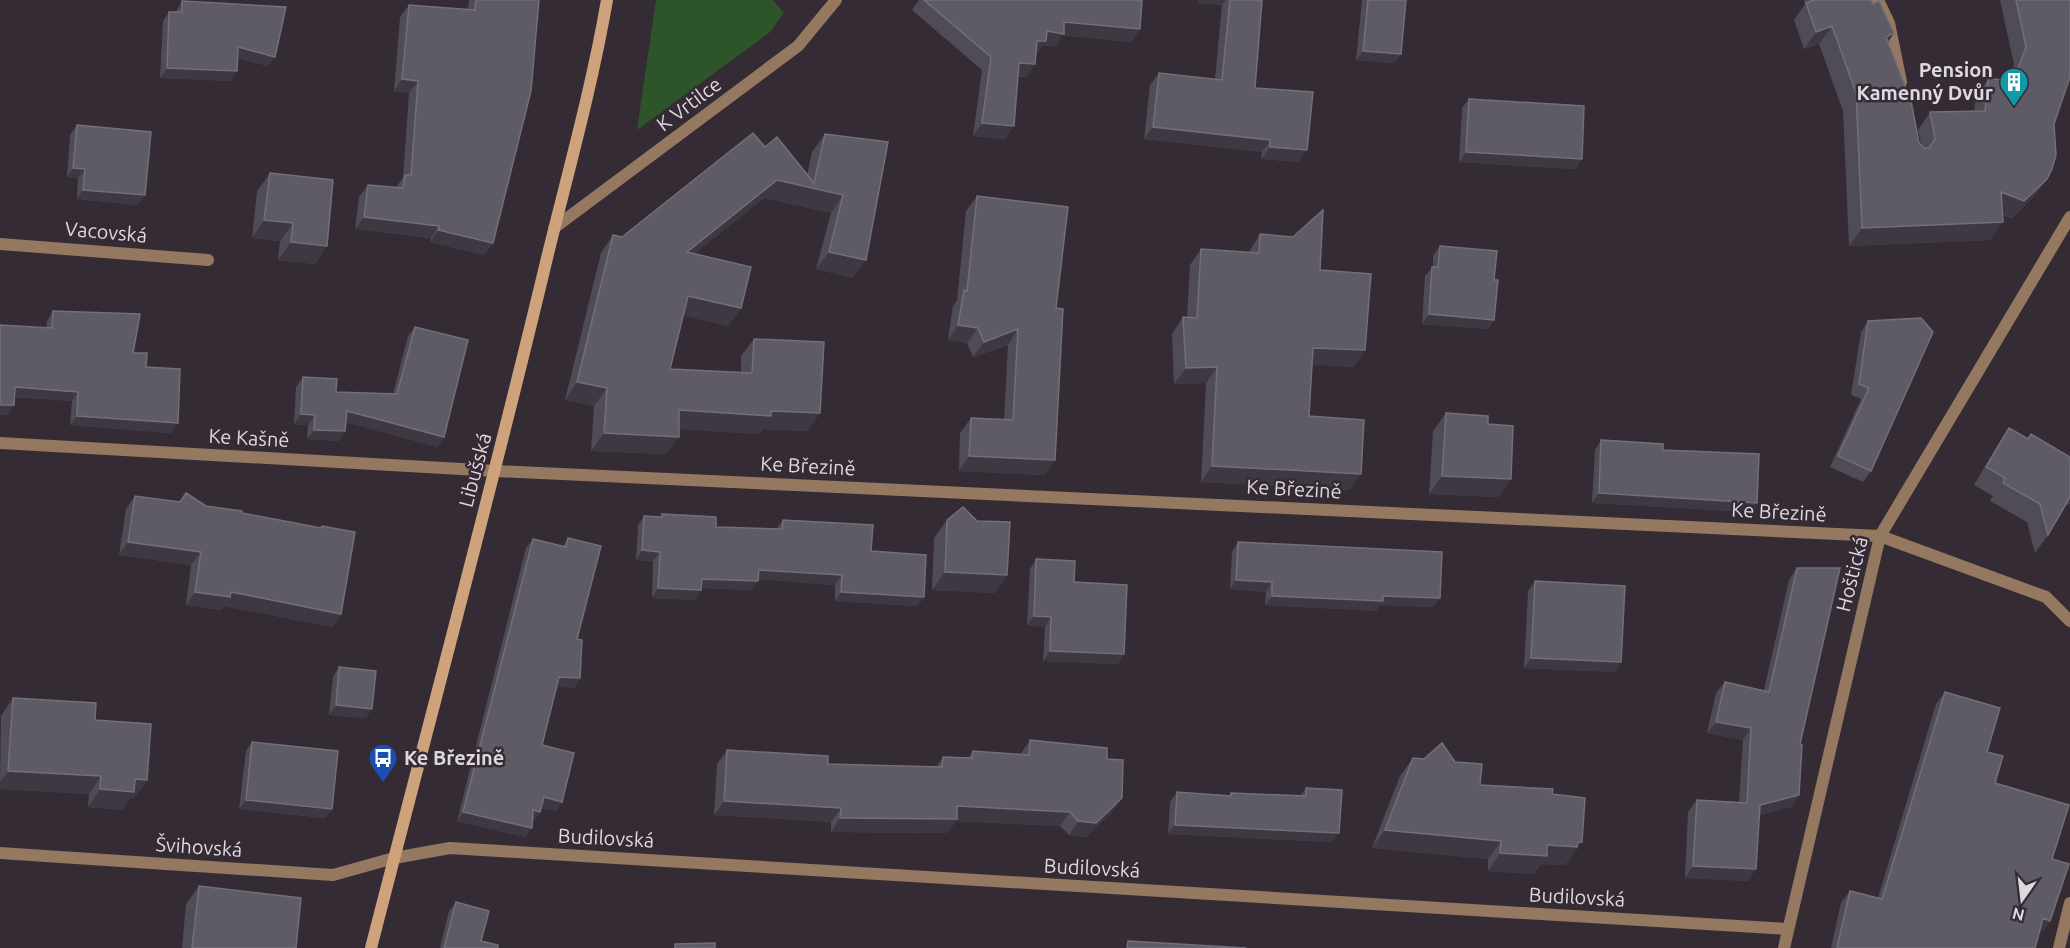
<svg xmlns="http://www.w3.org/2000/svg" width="2070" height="948" viewBox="0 0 2070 948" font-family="Ubuntu,sans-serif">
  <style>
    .green { fill: #2e5529 }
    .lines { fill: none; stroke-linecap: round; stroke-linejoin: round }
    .lane { stroke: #947860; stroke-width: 12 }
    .street { stroke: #947860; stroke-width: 12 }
    .secondary { stroke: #cea27b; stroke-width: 12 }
    .wall { fill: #4f4c57 }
    .shaded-wall { fill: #3e3843 }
    .building { fill: #5e5b66; stroke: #726f79; stroke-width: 1.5 }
    .labels { text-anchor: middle; stroke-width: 5; stroke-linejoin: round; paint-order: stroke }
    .poi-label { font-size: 20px; font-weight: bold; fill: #dfd9df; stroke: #352b34; text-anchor: end }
    .street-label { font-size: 20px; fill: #dfd9df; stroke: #352b34 }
  </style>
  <rect width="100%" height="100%" fill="#352b34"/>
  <path class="green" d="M656,0H773L784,13L770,32L637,130Z"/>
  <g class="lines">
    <path class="lane" d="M1878,0L1889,23L1901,82"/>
    <path class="street" d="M554,228L798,46L836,0
      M0,244L208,260
      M0,443L496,471L1880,536L2046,597L2070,621
      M0,853L333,875L394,858L450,848L1787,929
      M1784,948L1880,536L2070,217
      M2059,948L2070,903"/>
    <path class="secondary" d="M371,948C430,718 492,489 547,258C568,172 592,87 607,0"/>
  </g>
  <path class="wall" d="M469,0H539L493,243L484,255L430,242L431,238L355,229L359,197L368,185L396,188L403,177L409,93L394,91L400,17L409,5L468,9Z
    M919,0H1142L1140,29L1131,42L1062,35L1055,47L1043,45L1036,54L1035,64L1026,77H1018L1014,126L1005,139L973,136L982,70L912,10Z
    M1199,0H1262L1255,88L1299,162L1261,159L1262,152L1144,139L1150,85L1159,73L1215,79L1222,5L1198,3Z
    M1362,0H1406L1401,54L1394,63L1356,60Z
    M1804,0H1871L1873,4L1894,33L1888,42L1919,143L1921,144L1918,130L1930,112L1974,111L1976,97L1988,79L2008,80L2014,64L2000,0H2070L2047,179L2034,196L2012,218L2002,215L1990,240L1849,246L1843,111L1819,44L1804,49L1794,20L1805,4Z
    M182,1L268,66L238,58L231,81L160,78L163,21L169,12H176Z
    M1469,99L1582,159L1575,169L1459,162L1462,108Z
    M77,125L138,205L77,199L78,178L67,177L70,135Z
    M825,134L888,142L853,278L816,269L831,213L764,198L694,254L741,308L728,326L683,315L670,369L741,372V356L754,339L808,431L762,429L759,434L679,429L666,454L591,451L594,406L565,400L601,253L613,235L622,237L765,147L807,175L812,152Z
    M270,173L315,264L278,260L280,241L252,238L257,191Z
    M977,196L1056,308L1045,475L959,471L960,433L971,418L1004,420L1008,345L973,357L967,343L948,340L953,306L957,301L966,211Z
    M1260,234L1320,270L1354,367L1312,364L1309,416L1350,490L1201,482L1206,383L1174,384L1172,334L1183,317L1187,318L1190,265L1201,249L1249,252Z
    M1440,246L1494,280V320L1488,329L1422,324L1425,276L1433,267V256Z
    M53,311L133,353L146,367L178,423L171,433L70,425L72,401L14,397V405L7,415L0,414L46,327L47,321Z
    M1868,321L1871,471L1863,482L1830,467L1861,399L1851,395L1861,332Z
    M415,327L444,437L437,447L346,422L345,431L339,441L307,439L308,425L294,424L296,387L303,377L336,392L393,394L408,336Z
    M1446,413L1488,424L1499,497L1429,494L1433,431Z
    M2009,428L2028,439L2031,434L2070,504L2066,505L2048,535L2035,553L2027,522L1990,501L1993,496L1974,485L1997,446Z
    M1601,440L1663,450L1757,503L1751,512L1592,503L1595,450Z
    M186,493L206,506L320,528L322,526L341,614L332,627L224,606L221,610L186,605L191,565L119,555L126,509L135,496L179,502Z
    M662,514L716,527L776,529L783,520L871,551L924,597L917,606L835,601V585L758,579L751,590L701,588V590L695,600L652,598L653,561L636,560L638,525L644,516L660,517Z
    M947,520L1007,575L995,593L932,590L934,538Z
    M568,538L580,678L574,688L556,686L542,745L562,802L556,811L541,808L534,821H533L532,828L525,837L457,821L526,548L533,539L563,546Z
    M1238,542L1433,607L1380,605L1376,611L1265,605L1266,592L1230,589L1232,552Z
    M1036,559L1074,582L1124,654L1118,664L1043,661L1045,627L1027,625L1030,569Z
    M1797,568L1800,744L1799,795L1791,807L1760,815L1748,881L1685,878L1688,812L1697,800L1739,802L1743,740L1707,733L1716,693L1725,682L1764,690L1789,580Z
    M1535,581L1615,672L1524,668L1528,591Z
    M339,667L366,718L329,715L333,677Z
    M1945,692L1987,752L1995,783L2052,859L2050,921L2041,933H2039L2035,948H1831L1841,903L1850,891L1878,898L1936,704Z
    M13,698L95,720L147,780L134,798H130L122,810L88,807L89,794L0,789L1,716Z
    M1030,740L1107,759L1112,812L1086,837L1069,835L1060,826L956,821L947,833L831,832V822L714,815L717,764L727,750L828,764L936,767L943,757L968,758L973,751L1020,755Z
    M252,742L332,809L325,818L239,809L246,751Z
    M1413,758L1455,762L1480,785L1552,794L1582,842L1565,865L1541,864L1534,874L1488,871V859L1372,848L1400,776Z
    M1306,788L1332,842L1168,834L1170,802L1177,792L1230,795L1231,793L1300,796Z
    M199,886L296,948H182L186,904Z
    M456,902L481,941L498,948H440L449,911Z"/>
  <path class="shaded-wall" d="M1200,0H1226L1222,5L1198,3Z
    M1064,22L1140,29L1131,42L1062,35L1055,47L1043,45L1036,54H1028L1037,41L1047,31Z
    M1832,26L1819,44L1804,49L1816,32Z
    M1894,33L1882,51L1886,37Z
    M238,47L275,57L268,66L232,57Z
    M1363,51L1401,54L1394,63L1356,60Z
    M1019,63L1035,64L1026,77L1010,76Z
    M167,68L237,71L231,81L160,78Z
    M402,79L418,81L409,93L394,91Z
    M982,123L1014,126L1005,139L973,136Z
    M1153,127L1270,140L1262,152L1144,139Z
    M1270,147L1307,150L1299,162L1261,159Z
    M1466,152L1582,159L1575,169L1459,162Z
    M73,168L85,169L78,178L67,177Z
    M2047,179L2034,196L2012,218L1989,209L2001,192Z
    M777,180L843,195L831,213L764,198L674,270L687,252Z
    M83,190L145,195L138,205L77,199Z
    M364,217L439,226L431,238L355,229Z
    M264,220L293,223L280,241L252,238Z
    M2003,222L1990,240L1849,246L1862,228Z
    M438,230L493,243L484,255L430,242Z
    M291,242L327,246L315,264L278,260Z
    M829,252L866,260L853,278L816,269Z
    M688,296L741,308L728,326L676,314Z
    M1429,314L1494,320L1488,329L1422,324Z
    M958,325L978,328L967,343L948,340Z
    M1018,329L1008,345L973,357L984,342Z
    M1313,348L1365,350L1354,367L1301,364Z
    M1217,367L1206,383L1174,384L1186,368Z
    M577,382L607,388L594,406L565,400Z
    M15,387L78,392L72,401L8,396Z
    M0,405H14L7,415L0,414Z
    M679,410L771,411L820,413L808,431L762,429L759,434L667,428Z
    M347,411L444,437L437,447L341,421Z
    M301,414L315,415L308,425L294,424Z
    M77,416L178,423L171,433L70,425Z
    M314,430L345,431L339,441L307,439Z
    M604,433L679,437L666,454L591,451Z
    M969,456L1055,460L1045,475L959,471Z
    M1212,466L1361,474L1350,490L1201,482Z
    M1442,476L1511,479L1499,497L1429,494Z
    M1599,493L1757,503L1751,512L1592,503Z
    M128,542L201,552L191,565L119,555Z
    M642,550L660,552L653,561L636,560Z
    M759,570L842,575L835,585L752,579Z
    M945,572L1007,575L995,593L932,590Z
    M702,579L758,581L751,590L695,588Z
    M1236,580L1272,582L1266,592L1230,589Z
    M658,588L701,590L695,600L652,598Z
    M195,592H231L341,614L332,627L224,606L221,610L186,605Z
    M841,592L924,597L917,606L835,601Z
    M1272,596H1383L1440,598L1433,607L1380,605L1376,611L1265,605Z
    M1034,616L1051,617L1045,627L1027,625Z
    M1050,651L1124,654L1118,664L1043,661Z
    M1531,658L1621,662L1615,672L1524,668Z
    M559,677L580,678L574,688L552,686Z
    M336,705L372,709L366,718L329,715Z
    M1716,722L1751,728L1743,740L1707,733Z
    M8,771L101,776L89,794L0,789V782Z
    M135,779L147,780L134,798H130L122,810L88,807L100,789Z
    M1799,795L1791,807L1752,817L1760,805Z
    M544,797L562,802L556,811L537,807Z
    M1122,798L1112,812L1086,837L1069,835L1078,821Z
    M246,800L332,809L325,818L239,809Z
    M724,801L841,808L831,822L714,815Z
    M957,806L1070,812L1060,826L956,821L947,833L831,832L840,818Z
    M533,810L540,812L534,821L527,820Z
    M463,812L532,828L525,837L457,821Z
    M1175,825L1339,833L1332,842L1168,834Z
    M1385,830L1501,841L1488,859L1372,848Z
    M1578,842H1582L1565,865L1541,864L1534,874L1488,871L1500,853Z
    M1693,866L1756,869L1748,881L1685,878Z
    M2043,918L2050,921L2041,933L2035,931Z"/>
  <path class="building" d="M476,0H539L531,91L493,243L438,230L439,226L364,217L368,185L403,188L405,175H411L418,81L402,79L409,5L475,10Z
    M924,0H1142L1140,29L1064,22V34L1047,31L1046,41H1037L1035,64L1019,63L1014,126L982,123L991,57Z
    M1230,0H1262L1255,88L1313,92L1307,150L1270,147V140L1153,127L1159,73L1222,80Z
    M1368,0H1406L1401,54L1363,51Z
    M1813,0H1871L1873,4L1879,1L1894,33L1886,37L1911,101L1919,143L1924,148H1929L1935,139L1930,112L1985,111L1988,79L2014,80L2026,47L2016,0H2070V77L2054,124L2056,155L2052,169L2047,179L2024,201L2001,192L2003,222L1862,228L1856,93L1832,26L1816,32L1806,3Z
    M182,1L286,7L275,57L238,47L237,71L167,68L169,12H182Z
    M1469,99L1584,106L1582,159L1466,152Z
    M77,125L151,132L145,195L83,190L85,169L73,168Z
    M753,133L765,147L777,137L814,183L825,134L888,142L866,260L829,252L843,195L777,180L687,252L751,267L741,308L688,296L670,369L752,373L754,339L824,342L820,413L771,411V416L679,410V437L604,433L607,388L577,382L613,235L622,237Z
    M270,173L333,180L327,246L291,242L293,223L264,220Z
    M977,196L1068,207L1056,308L1063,309L1055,460L969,456L971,418L1013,420L1018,329L984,342L978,328L958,325L964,290L967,291Z
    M1323,210L1320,270L1371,274L1365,350L1313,348L1309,416L1364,420L1361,474L1212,466L1217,367L1186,368L1183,317L1197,318L1201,249L1259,253L1260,234L1293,237Z
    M1440,246L1497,251L1494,280H1498L1494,320L1429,314L1432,267H1438Z
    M53,311L140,314L133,353H147L146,367L180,369L178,423L77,416L78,392L15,387L14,405H0V325L52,328Z
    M1921,318L1933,332L1871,471L1838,456L1869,388L1859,384L1868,321Z
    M415,327L468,340L444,437L347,411L345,431L314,430L315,415L301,414L303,377L337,379L336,392L397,394Z
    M1446,413L1488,416V424L1513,426L1511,479L1442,476Z
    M2009,428L2028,439L2031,434L2070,457V497L2048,535L2040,504L2003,483L2005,478L1986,467Z
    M1601,440L1663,444V450L1759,454L1757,503L1599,493Z
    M186,493L206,506L242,511V513L321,528L322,526L355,532L341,614L231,592L230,597L195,592L201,552L128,542L135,496L180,502Z
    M963,507L977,521L1010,522L1007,575L945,572L947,520Z
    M662,514L716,517V527L782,529L783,520L873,525L871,551L926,555L924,597L841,592L842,575L759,570L758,581L702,579L701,590L658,588L660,552L642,550L644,516L662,517Z
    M568,538L601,546L577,639L582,640L580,678L559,677L542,745L574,753L562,802L544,797L540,812L533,810L532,828L463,812L533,539L566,547Z
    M1238,542L1442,552L1440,598L1383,596V601L1272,596V582L1236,580Z
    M1036,559L1075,561L1074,582L1127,585L1124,654L1050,651L1051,617L1034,616Z
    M1797,568H1840L1800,744L1802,745L1799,795L1760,805L1756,869L1693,866L1697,800L1747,803L1751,728L1716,722L1725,682L1769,692Z
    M1535,581L1625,586L1621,662L1531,658Z
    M339,667L376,671L372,709L336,705Z
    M1945,692L2000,708L1987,752L2003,756L1995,783L2069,805L2052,859L2069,864L2050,921L2043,918L2035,948H1837L1850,891L1882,899Z
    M13,698L96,703L95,720L151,724L147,780L135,779L134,792L100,789L101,776L8,771Z
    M1030,740L1107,748V759L1123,760L1122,798L1096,823L1078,821L1070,812L957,806V819L840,818L841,808L724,801L727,750L828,756V764L942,767L943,757L972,758L973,751L1029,755Z
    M252,742L338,751L332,809L246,800Z
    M1442,743L1455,762L1482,764L1480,785L1553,789L1552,794L1585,798L1582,842H1578L1577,847L1547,845V856L1500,853L1501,841L1385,830L1413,758L1424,759Z
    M1306,788L1342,790L1339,833L1175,825L1177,792L1231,796V793L1306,796Z
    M199,886L301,898L296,948H192Z
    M456,902L489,911L481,941L498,945V948H444Z
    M1128,941L1246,948H1127Z
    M715,943V948H675V944Z"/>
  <defs>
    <g id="building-pin" transform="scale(1.5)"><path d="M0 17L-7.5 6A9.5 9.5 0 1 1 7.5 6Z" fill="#0f9aa8" stroke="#352b34"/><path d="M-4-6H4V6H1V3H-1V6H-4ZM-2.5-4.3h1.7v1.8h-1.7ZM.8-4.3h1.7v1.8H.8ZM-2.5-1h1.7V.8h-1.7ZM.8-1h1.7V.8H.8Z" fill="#fff"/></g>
    <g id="bus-pin" transform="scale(1.5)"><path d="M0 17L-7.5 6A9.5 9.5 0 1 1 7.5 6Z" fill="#1a4fb4" stroke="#352b34"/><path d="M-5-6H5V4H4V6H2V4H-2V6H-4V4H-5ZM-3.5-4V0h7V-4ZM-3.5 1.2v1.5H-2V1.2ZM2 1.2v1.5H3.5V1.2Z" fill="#fff"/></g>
  </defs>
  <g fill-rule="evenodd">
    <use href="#building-pin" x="2014" y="82"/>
    <use href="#bus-pin" x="383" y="758"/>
  </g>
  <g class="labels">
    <g class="poi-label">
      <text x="1993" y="77">Pension<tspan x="1993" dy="23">Kamenný Dvůr</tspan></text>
      <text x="404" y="765" text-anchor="start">Ke Březině</text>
    </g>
    <g class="street-label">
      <text transform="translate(689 104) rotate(-37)" y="7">K Vrtilce</text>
      <text transform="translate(106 232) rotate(5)" y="7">Vacovská</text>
      <text transform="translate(249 438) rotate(3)" y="7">Ke Kašně</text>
      <text transform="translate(808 466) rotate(3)" y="7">Ke Březině</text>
      <text transform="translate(475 470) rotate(-75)" y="7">Libušská</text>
      <text transform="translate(1294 489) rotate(3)" y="7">Ke Březině</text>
      <text transform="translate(1779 512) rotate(3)" y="7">Ke Březině</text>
      <text transform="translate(1852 574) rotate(-76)" y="7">Hoštická</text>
      <text transform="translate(606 838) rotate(3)" y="7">Budilovská</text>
      <text transform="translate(199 847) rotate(4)" y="7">Švihovská</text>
      <text transform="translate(1092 868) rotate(3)" y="7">Budilovská</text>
      <text transform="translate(1577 897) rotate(3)" y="7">Budilovská</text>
    </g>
  </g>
  <g transform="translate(2022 900) rotate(194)" stroke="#352b34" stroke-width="4.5" paint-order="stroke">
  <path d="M0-4.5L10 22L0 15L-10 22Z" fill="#dfd9df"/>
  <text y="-9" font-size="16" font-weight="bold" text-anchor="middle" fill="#dfd9df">N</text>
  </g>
</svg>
